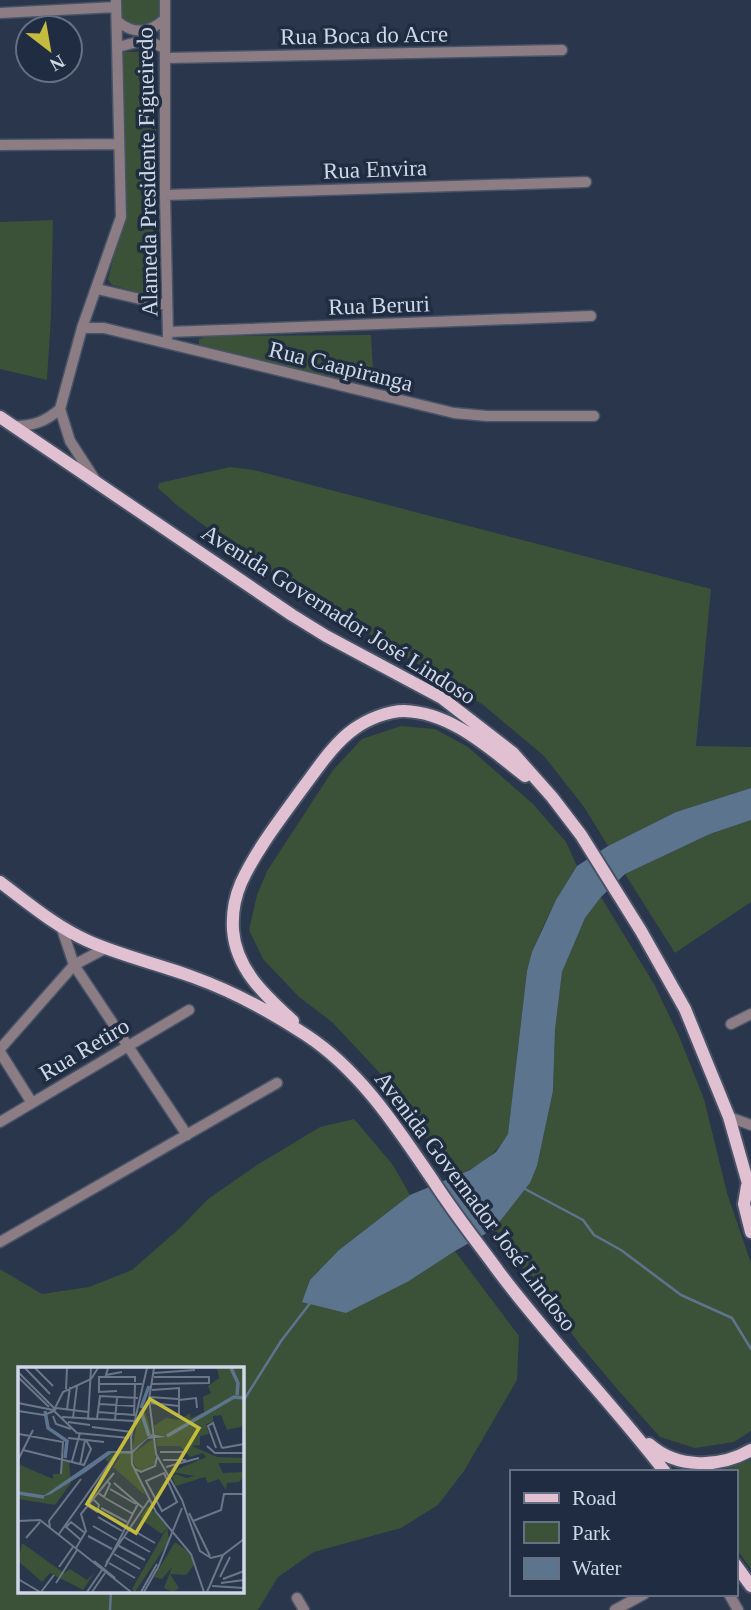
<svg xmlns="http://www.w3.org/2000/svg" width="751" height="1610" viewBox="0 0 751 1610" font-family="'Times New Roman',serif">
  <style>
    .green { fill: #3b5138; fill-rule: evenodd }
    .water { fill: #5d748f }
    .lines { fill: none; stroke-linecap: round; stroke-linejoin: round }
    .stream { stroke: #5d748f; stroke-width: 2.5 }
    .minor-casing { stroke: #475367; stroke-width: 13 }
    .major-casing { stroke: #475367; stroke-width: 16 }
    .minor { stroke: #8c7c84; stroke-width: 10 }
    .major { stroke: #e1c1d1; stroke-width: 12 }
    .labels { text-anchor: middle; stroke-width: 7; stroke-linejoin: round; paint-order: stroke }
    .street-label { font-size: 23px; fill: #cfd8e6; stroke: #1f2c41 }
    .inset-river { fill: none; stroke: #5d748f; stroke-width: 3.5 }
    .inset-road { fill: none; stroke: #6b7789; stroke-width: 2 }
    .view { fill: #c4bc3e; fill-opacity: 0.15; stroke: #c4bc3e; stroke-width: 3.5 }
    .inset-edge { fill: none; stroke: #cfd8e6; stroke-width: 3.5 }
  </style>
  <rect width="100%" height="100%" fill="#29364b"/>
  <path class="green" d="M119,0H159L160,16L149,28L127,25L120,14Z
    M122,52H149L155,62L159,299L112,285L108,279L123,220Z
    M53,220L51,315L47,380L0,369V222Z
    M371,335L374,386L199,348V339L207,336Z
    M230,467L254,470L711,589L696,746L751,747V788L676,812L608,846L584,807L544,756L482,704L297,589L227,542L179,507L158,488L159,483Z
    M401,726L435,729L468,747L533,804L566,842L577,866C556,899 537,933 527,971L508,1134C493,1158 478,1168 451,1177L391,1085L332,1022L299,997L263,959L249,930L257,895L267,871L333,770L362,739Z
    M751,820V902L675,953L625,874L710,834Z
    M601,897L654,984L679,1036L704,1099L727,1193L751,1263V1431L734,1442L695,1448L660,1437L618,1390L581,1346L494,1229L530,1183L537,1166L553,1091L555,1030L562,972L585,918Z
    M354,1119L393,1165L410,1195L339,1250L409,1281L455,1251L519,1336L517,1380L464,1471L438,1505L401,1528L314,1552L278,1577L258,1610H0V1269L42,1294L89,1287L132,1270L181,1227L208,1199L257,1165L320,1127ZM19,1368H242V1591H19Z
    M751,1460V1569L735,1547V1472H718Z"/>
  <path class="water" d="M751,788V820L710,834L625,874L601,897L585,918L562,972L555,1030L553,1091L537,1166L530,1183L494,1229L455,1251L409,1281L346,1313L302,1302L310,1280L339,1250L410,1195L470,1170L496,1152L508,1134L527,971L532,952L556,900L577,866L608,846L676,812Z"/>
  <g class="lines">
    <path class="stream" d="M525,1189L583,1220L594,1235L621,1250L681,1295L732,1318L751,1349
      M242,1403L281,1341L311,1302
      M110,1610L111,1591"/>
    <g class="minor-casing">
      <path id="minor" d="M165,0V195L168,336
        M0,13L116,7
        M117,21C134,35 149,33 165,19
        M118,47L145,40L165,48
        M166,58L562,50
        M0,145L119,144
        M165,195L586,182
        M97,289L166,305
        M82,328H104L454,413L487,416H594
        M168,332L591,316
        M13,426C33,426 45,422 60,409
        M94,478L70,441L60,409L82,328L121,217L116,0
        M61,926L74,965L187,1135
        M731,1024L751,1014
        M0,1049L74,965L106,948
        M0,1052L32,1103
        M729,1117L751,1125
        M0,1122L189,1010
        M0,1242L277,1083
        M729,1594L738,1610
        M297,1598L304,1610
        M615,1610L644,1594"/>
    </g>
    <g class="major-casing">
      <path id="major" d="M0,417L292,615L326,636L442,698L513,753L552,797L581,835L641,931L685,1009L729,1117L751,1194
        M0,882C28,903 55,926 88,941C122,956 158,964 193,977C232,991 271,1012 306,1035C361,1071 398,1129 434,1182C454,1213 477,1242 499,1272C551,1341 612,1403 665,1472
        M293,1021C266,996 236,970 233,930C232,915 235,897 241,883C256,850 281,818 302,789C318,768 333,744 354,729C368,719 388,711 404,711C451,712 490,749 525,776
        M747,1186L744,1204L751,1232
        M649,1444C677,1469 720,1468 751,1450
        M735,1564L751,1586"/>
    </g>
    <use href="#minor" class="minor"/>
    <use href="#major" class="major"/>
  </g>
  <g class="labels">
    <g class="street-label">
      <text transform="translate(364 35) rotate(-1)" y="8">Rua Boca do Acre</text>
      <text transform="translate(375 169) rotate(-2)" y="8">Rua Envira</text>
      <text transform="translate(147 172) rotate(-91)" y="8">Alameda Presidente Figueiredo</text>
      <text transform="translate(379 305) rotate(-2)" y="8">Rua Beruri</text>
      <text transform="translate(341 366) rotate(14)" y="8">Rua Caapiranga</text>
      <text transform="translate(339 614) rotate(32)" y="8">Avenida Governador José Lindoso</text>
      <text transform="translate(84 1049) rotate(-31)" y="8">Rua Retiro</text>
      <text transform="translate(476 1201) rotate(53)" y="8">Avenida Governador José Lindoso</text>
    </g>
  </g>
  <g transform="translate(18 1367)">
    <rect width="226" height="226" fill="#29364b"/>
    <path d="M199,1L226,2V59L209,63L203,48L195,49V55L188,57L191,67L182,69V78L174,79L199,90L226,91V96H200L205,106L226,105V109L221,115L209,116L208,123L201,112L190,116L187,110L158,119L154,110L158,107L168,111L177,109L153,105L188,90L185,86L172,90L162,79H139L138,72L149,70L137,67L136,59L148,51L161,53L172,46L173,51L186,45L185,30L193,26L190,19L201,11ZM127,44L134,67L114,84L121,46ZM135,72L138,96L123,104L117,99L114,87ZM96,85L112,87L127,128L95,100L102,90L97,88L90,95L87,92ZM44,94L51,95L53,116L37,138L0,132V97L35,112V107H44ZM130,139L149,157L151,174L117,225L114,222L149,161L144,167L128,156L123,150ZM157,175L173,187L176,198L168,208L152,207L161,221L155,225L146,221L154,200L144,212L136,210ZM4,176L46,206L52,202L69,213L77,205L65,223L32,206L24,215L0,194Z" fill="#3b5138"/>
    <path d="M134,67L149,70L129,72L114,87L94,86L68,105L33,127L24,130L90,84H114Z" fill="#5d748f"/>
    <path class="inset-river" d="M213,1L220,16L219,28M123,41L131,19M27,44L30,61L49,74L47,91M123,44L131,69M149,69L216,30L226,31M0,126L26,130"/>
    <path class="inset-road" d="M7,1L32,27M17,1L35,19M90,1L88,8L104,5M129,1L113,70L114,97L138,145L173,187L186,225M136,1L131,32L138,87L164,133L182,184L193,191L205,188M0,5L38,43M136,6L177,3M0,10L31,40M81,17H124M133,17L191,16V10H136M48,22L49,1M134,23L161,21V51M99,24L81,25V10H117V15M131,30L160,32M161,33L178,31L179,41M0,36L35,43L59,66L111,71M133,36L161,39M81,37L117,39M37,41L45,25L73,12L80,1M38,41L70,45M49,42L52,20M0,44L26,48L36,44M80,45L116,48M35,49L38,57L53,62M116,49L117,18M44,50L116,54M55,51L59,19M79,52L82,29L120,31M70,53L73,1M97,53L99,31M50,55L72,58M74,60L114,65M1,67L45,75L43,107M50,71L86,75M189,79L197,86H226M198,81L190,59L195,56L204,81M204,81L226,77M5,83L66,98L73,82L68,73M142,85H167M0,93L15,63M145,93H168M54,94L62,66M62,98L67,73M148,100L181,91M117,102L123,105L137,99L139,90M146,106L159,135L144,144L128,114ZM96,116L125,141M92,122L118,137M80,126L86,130L92,117L89,114M87,131L115,147M70,139L79,145L81,138L75,132M83,141L109,155M171,146L192,189M80,150L104,164M0,154L22,153L113,225M175,154L203,143L206,127H226M75,159L99,173M32,160L31,154L63,112M111,161L137,176M41,167L97,88M70,169L94,182M106,170L132,185M8,171L22,155M63,173L48,160L53,155L67,166M101,179L127,193M58,181L68,164L63,147L96,106M96,187L122,202M76,194L97,211M88,196L131,133M91,196L117,211M41,200L55,180M87,200L120,137M139,203L164,141M202,210L212,190M0,212L22,225M205,212L226,204M38,216L59,183M203,216L226,213M194,219L226,221M23,225L36,208M69,225L84,203M74,225L87,206M123,225L139,197M126,225L139,202M189,225L205,188L226,172"/>
    <path class="view" d="M132,32L181,61L118,166L69,137Z"/>
    <rect width="226" height="226" class="inset-edge"/>
  </g>
  <rect x="510" y="1470" width="228" height="126" fill="#1f2c41" stroke="#657183" stroke-width="2"/>
  <rect x="524" y="1493" width="35" height="10" fill="#e1c1d1" stroke="#657183" stroke-width="2"/>
  <text x="572" y="1505" font-size="21" fill="#cfd8e6">Road</text>
  <rect x="524" y="1522" width="35" height="21" fill="#3b5138" stroke="#657183" stroke-width="2"/>
  <text x="572" y="1540" font-size="21" fill="#cfd8e6">Park</text>
  <rect x="524" y="1558" width="35" height="21" fill="#5d748f" stroke="#657183" stroke-width="2"/>
  <text x="572" y="1575" font-size="21" fill="#cfd8e6">Water</text>
  <g transform="translate(49 49) rotate(149)"><circle r="33" fill="#1f2c41" stroke="#657183" stroke-width="2"/>
  <path d="M0-5L12 26L0 18L-12 26Z" fill="#c4bc3e"/>
  <text y="-10" font-size="19" font-weight="bold" text-anchor="middle" fill="#cfd8e6">N</text>
  </g>
</svg>
